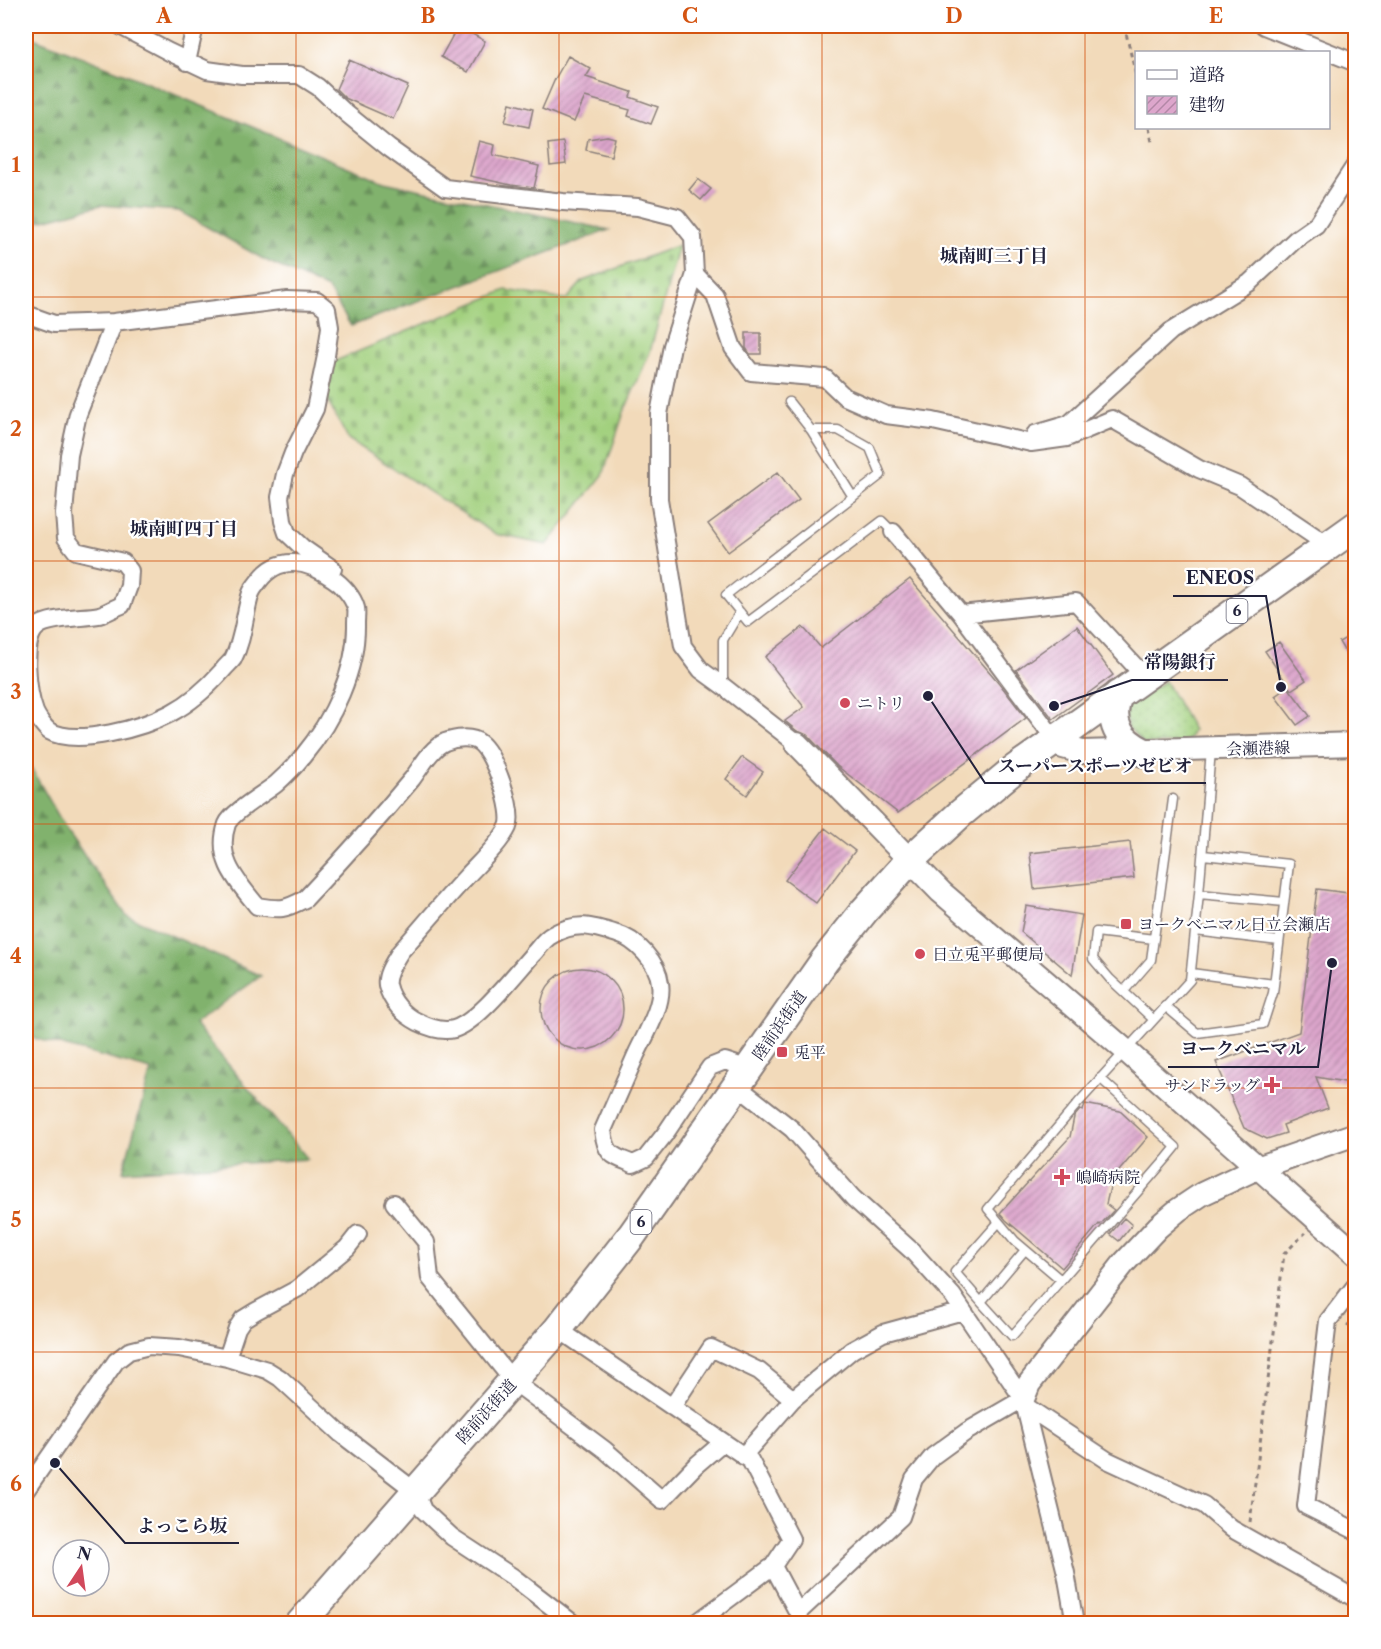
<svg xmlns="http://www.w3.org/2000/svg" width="1381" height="1649" viewBox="0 0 1381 1649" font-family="'Libre Caslon Text','Noto Serif JP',serif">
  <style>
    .forest { fill: url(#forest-firs); stroke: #526a54; stroke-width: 1.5 }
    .cemetery { fill: url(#cemetery-stones); stroke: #62795c; stroke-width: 1.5 }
    .park { fill: url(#park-dots); stroke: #62795c; stroke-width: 1.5 }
    .building { fill: url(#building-hatch) }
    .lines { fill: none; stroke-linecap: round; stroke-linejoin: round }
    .lane-casing { stroke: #8a7e7a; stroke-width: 11 }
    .street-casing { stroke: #8a7e7a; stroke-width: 20 }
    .secondary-casing { stroke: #8a7e7a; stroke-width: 26 }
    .highway-casing { stroke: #8a7e7a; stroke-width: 32 }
    .path { stroke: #8a7e7a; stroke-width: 3; stroke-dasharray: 4.5 4.5; stroke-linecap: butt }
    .lane { stroke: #fff; stroke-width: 8 }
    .street { stroke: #fff; stroke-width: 16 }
    .secondary { stroke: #fff; stroke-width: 22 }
    .highway { stroke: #fff; stroke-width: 28 }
    .grid { fill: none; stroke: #d45411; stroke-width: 1.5; stroke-opacity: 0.55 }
    .poi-dot { fill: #d1495b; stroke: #fff; stroke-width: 2 }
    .labels { text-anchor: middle; stroke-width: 4.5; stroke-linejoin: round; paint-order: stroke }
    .shield { fill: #fff; stroke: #646476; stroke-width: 1.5 }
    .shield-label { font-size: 15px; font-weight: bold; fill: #22223b }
    .poi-label { font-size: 16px; fill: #22223b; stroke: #fff; text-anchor: start }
    .street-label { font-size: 16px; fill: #22223b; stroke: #fff }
    .neighbourhood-label { font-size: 18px; font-weight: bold; fill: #22223b; stroke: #fff }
    .leader { fill: none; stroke: #22223b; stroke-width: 2 }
    .callout-dot { fill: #22223b; stroke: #fff; stroke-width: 2 }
    .callout-label { font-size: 18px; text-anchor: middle; font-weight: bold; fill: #22223b; stroke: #fff; stroke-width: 4.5; stroke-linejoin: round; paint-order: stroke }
    .neatline { fill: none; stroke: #d45411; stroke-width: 2 }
    .grid-label { font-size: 20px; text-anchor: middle; font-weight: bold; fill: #d45411 }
  </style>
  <defs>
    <pattern id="forest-firs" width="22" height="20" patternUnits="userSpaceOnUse" patternTransform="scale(1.5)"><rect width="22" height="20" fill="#81b26d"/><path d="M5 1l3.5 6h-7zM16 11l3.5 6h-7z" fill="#69905b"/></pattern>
    <pattern id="cemetery-stones" width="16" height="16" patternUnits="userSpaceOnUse" patternTransform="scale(1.5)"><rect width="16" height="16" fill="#a2d07e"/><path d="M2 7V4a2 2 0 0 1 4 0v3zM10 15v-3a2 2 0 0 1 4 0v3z" fill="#8bb26e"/></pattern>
    <pattern id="park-dots" width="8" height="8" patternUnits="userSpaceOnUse" patternTransform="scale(1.5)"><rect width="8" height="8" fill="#a2d07e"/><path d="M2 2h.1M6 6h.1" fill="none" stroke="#8bb26e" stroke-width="1.8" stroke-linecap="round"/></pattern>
    <pattern id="building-hatch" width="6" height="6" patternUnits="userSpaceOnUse" patternTransform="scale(1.5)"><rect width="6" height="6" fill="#dda6cc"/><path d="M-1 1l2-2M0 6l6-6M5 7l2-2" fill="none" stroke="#b387a7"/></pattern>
  </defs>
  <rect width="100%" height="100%" fill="#fff"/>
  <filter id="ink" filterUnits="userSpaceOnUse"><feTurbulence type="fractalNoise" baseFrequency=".0167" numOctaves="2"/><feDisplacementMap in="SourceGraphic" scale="12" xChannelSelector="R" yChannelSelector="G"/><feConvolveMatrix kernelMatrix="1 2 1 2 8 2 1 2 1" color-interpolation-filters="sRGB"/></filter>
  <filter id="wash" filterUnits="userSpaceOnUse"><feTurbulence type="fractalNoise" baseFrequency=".008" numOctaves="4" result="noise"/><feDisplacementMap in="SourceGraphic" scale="24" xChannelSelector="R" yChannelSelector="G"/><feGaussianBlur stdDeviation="1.35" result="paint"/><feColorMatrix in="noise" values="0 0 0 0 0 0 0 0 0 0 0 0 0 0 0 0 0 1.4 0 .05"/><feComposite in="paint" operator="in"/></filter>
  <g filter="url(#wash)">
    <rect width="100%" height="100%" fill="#f2daba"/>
    <path class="forest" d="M26,35L123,73L384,182L609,230L351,326L328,289L265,260L179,211L101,205L36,222L26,228Z
      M26,759L66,829L126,915L261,976L194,1024L308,1159L123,1171L151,1070L26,1036Z"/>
    <path class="cemetery" d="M679,245L650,352L624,412L603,475L547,545L495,534L348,439L326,398L333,362L506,290L566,300L583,281Z"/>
    <path class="park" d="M1165,681L1193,730L1187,743L1144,744L1127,726L1125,707Z"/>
    <g id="blocks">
      <path class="building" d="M458,26L485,41L468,72L441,57Z
        M568,56L591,69L586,77L632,92L630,97L658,107L651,124L628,116L630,110L585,97L574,122L542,109L555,79Z
        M349,60L408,86L393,119L345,98L336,89Z
        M510,103L533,109L529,127L505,122Z
        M607,136L615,138L611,156L586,150L588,139Z
        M479,141L495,145L493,155L539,166L534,188L511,185L470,176Z
        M563,142L566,164L550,166L548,144Z
        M698,179L711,189L701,200L689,190Z
        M746,333H761V354H750L746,348Z
        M778,472L799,500L728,552L708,524Z
        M910,579L999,683L1026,718L898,813L837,766L807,735L797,731L785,721L804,707L765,657L803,627L821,648Z
        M1077,626L1113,675L1053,719L1016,670Z
        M1356,632V670L1339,642Z
        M1279,642L1306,680L1291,690L1265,651Z
        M1288,687L1310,716L1297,725L1275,696Z
        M742,757L763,772L747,795L726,779Z
        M825,828L855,851L816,903L785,880Z
        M1130,842L1134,878L1034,889L1030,853Z
        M1317,889L1356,894V1084L1316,1077L1328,1108L1283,1125L1286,1133L1267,1139L1244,1128L1216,1062L1299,1032Z
        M1026,906L1082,915L1072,975L1021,932Z
        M541 1009a41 41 0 1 1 82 0a41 41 0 1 1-82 0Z
        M1085,1104L1120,1111L1148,1137L1112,1179L1106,1204L1114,1210L1100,1225L1099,1224L1062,1268L1006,1220L1000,1213L1070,1137L1074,1117L1080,1110L1083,1111Z
        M1124,1218L1132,1225L1119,1241L1110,1234Z"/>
    </g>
  </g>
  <g filter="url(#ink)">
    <use href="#blocks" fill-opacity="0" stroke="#8a7e7a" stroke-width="1.5"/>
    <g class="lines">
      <g class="lane-casing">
        <path id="lane" d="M789,402L811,430
          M853,497L811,430H838L870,448L881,475L726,595L748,622L882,521L893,532
          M723,685V640L740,612
          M1199,894L1284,902
          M1195,931L1279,941
          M1191,973L1274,984
          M1124,991L1151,960L1173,799
          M1165,1006L1197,1033L1263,1024L1273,993L1289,864L1203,855
          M1153,1019L1110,979L1093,959L1096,932L1154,939
          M1100,1078L1176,1147L1167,1158L1061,1280L1015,1241L988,1209L1079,1102L1190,980L1199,894L1211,750
          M1025,1250L981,1302L1012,1336L1061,1280
          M981,1302L955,1272L999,1222"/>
      </g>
      <g class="street-casing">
        <path id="street" d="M120,26L169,52L207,70L242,75H299L318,87L347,114L389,148L445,188L563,202L638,207L677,217L693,237L695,274L672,346L659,414V499L683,646L701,670L723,686L797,744
          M1264,26L1356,63
          M187,62L195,26
          M695,274L715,295L733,348L751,372L825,378L845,397L886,415L933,421L1031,443L1067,438L1112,419L1199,469L1240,486L1329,546
          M26,314L54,324L114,322L78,414L69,455L64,514L66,538L76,551L123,562L130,571L129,586L122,605C114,608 107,613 99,615C84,618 49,617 37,627C21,640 28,694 35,712C37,717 44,727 49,731C77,747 144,727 171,713C192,702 208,687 223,670C226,666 230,663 233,659C244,638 244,614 251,593C253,588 256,585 259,581C279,554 308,561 332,578C342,584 353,597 356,608C357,612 356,618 356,623C357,670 333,720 303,756C295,766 285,776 276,784C265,793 232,812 227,824C215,859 237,881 257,906C281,910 284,910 305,899C342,860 378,820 412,779C421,767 431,748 445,742C455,738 472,736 480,743C494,754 515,811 508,827C500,844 479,863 467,876C444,901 422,927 400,952C395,961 385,974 387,985C391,1002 404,1015 418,1022C428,1027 443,1032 454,1029C478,1022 515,974 533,954C539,948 544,939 552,935C576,921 592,926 617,934C636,939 658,963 660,983C664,1005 645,1035 636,1055C625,1080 614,1105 603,1130C606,1155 611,1155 633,1164L646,1158L665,1134L710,1067L725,1061L749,1069
          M114,322L287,300L317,301L327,309L330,327L326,356L315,409L293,453L285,474L280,497L283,521L287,533L303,548L333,569
          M1035,434L1069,424L1171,331L1249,283L1296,239L1316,225L1356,164
          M893,532L961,614L1056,741
          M961,614L1076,602L1145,677
          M737,1086L792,1129L853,1198L912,1251L953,1296L1023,1399L1066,1573L1075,1624
          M394,1203L426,1242L430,1278L513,1381L605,1450L662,1500L695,1466L723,1442
          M1356,1285L1328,1321L1306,1506L1356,1531
          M558,1329L750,1460L791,1539L773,1566L798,1613L901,1517L914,1479L933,1456L966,1432L1023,1399
          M227,1358L237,1328L243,1319L256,1311L297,1289L347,1248L358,1234
          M1024,1405L1107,1460L1204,1505L1232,1529L1356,1599
          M672,1407L711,1348L759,1371L793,1399
          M743,1456L793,1399L852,1350L883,1333L963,1311
          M26,1490L116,1361L129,1351L149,1346L179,1348L227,1358L267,1370L280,1378L341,1434L415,1491L423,1510L452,1537L513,1577L574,1624
          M695,1624L773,1566"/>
      </g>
      <g class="secondary-casing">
        <path id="secondary" d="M1056,741L1063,747L1082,752L1356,744
          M797,744L941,892L1125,1050L1356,1254
          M1023,1399L1029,1384L1124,1263L1158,1227L1178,1210L1202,1194L1257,1168L1356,1134"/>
      </g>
      <g class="highway-casing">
        <path id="highway" d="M1118,695C1108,722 1118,740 1143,752
          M300,1624L558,1329L632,1235L825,960L865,910L910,860L960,814L1012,771L1356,526"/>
      </g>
      <path class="path" d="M1129,26L1126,33L1136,76
        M1149,128L1152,142
        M1347,1324L1356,1330
        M1250,1522L1284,1254L1305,1233"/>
      <use href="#lane" class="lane"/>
      <use href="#street" class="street"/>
      <use href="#secondary" class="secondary"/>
      <use href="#highway" class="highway"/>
    </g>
  </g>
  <path class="grid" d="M296,26V1624M559,26V1624M822,26V1624M1085,26V1624M26,297H1356M26,561H1356M26,824H1356M26,1088H1356M26,1352H1356"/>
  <g class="poi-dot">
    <circle cx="845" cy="703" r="6"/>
    <rect x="1120" y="918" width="12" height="12" rx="3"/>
    <circle cx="920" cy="954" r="6"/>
    <rect x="776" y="1046" width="12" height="12" rx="3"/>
    <path d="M1269 1076h6v6h6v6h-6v6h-6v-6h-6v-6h6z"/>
    <path d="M1059 1168h6v6h6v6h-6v6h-6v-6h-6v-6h6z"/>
  </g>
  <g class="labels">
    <g class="shield">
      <rect x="1226.5" y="599" width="21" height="24" rx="4.5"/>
      <rect x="630.5" y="1210" width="21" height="24" rx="4.5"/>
    </g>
    <g class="shield-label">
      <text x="1237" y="616">6</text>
      <text x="641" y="1227">6</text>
    </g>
    <g class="poi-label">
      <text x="857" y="709">ニトリ</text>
      <text x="1138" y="930">ヨークベニマル日立会瀬店</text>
      <text x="932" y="960">日立兎平郵便局</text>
      <text x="794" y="1058">兎平</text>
      <text x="1260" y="1091" text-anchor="end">サンドラッグ</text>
      <text x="1076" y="1183">嶋崎病院</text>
    </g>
    <g class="street-label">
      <text transform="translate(1258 748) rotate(-2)" y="6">会瀬港線</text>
      <text transform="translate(779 1025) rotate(-55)" y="6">陸前浜街道</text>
      <text transform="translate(486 1411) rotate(-48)" y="6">陸前浜街道</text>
    </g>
    <g class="neighbourhood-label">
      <text x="994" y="262">城南町三丁目</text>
      <text x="184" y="535">城南町四丁目</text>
    </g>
  </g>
  <path class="leader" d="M1281 687L1266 596H1173M1054 706L1132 680H1228M928 696L985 783H1206M1332 963L1318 1067H1168M55 1463L125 1543H239"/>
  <g class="callout-dot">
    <circle cx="1281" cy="687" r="6"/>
    <circle cx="1054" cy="706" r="6"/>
    <circle cx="928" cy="696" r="6"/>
    <circle cx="1332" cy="963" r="6"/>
    <circle cx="55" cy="1463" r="6"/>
  </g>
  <g class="callout-label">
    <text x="1220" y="584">ENEOS</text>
    <text x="1180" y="668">常陽銀行</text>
    <text x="1095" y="772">スーパースポーツゼビオ</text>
    <text x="1243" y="1055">ヨークベニマル</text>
    <text x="182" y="1532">よっこら坂</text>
  </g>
  <rect width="1381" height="1649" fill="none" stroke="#fff" stroke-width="66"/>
  <rect x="1135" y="51" width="195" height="78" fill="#ffffff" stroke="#a7a7b1" stroke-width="1.5"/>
  <rect x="1147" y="70" width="30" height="9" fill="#ffffff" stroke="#a7a7b1" stroke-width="1.5"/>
  <text x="1189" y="81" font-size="18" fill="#22223b">道路</text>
  <rect x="1147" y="96" width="30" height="18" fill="url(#building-hatch)" stroke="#a7a7b1" stroke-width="1.5"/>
  <text x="1189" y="111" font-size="18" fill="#22223b">建物</text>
  <g transform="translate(81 1568) rotate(13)"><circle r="28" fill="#ffffff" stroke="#a7a7b1" stroke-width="1.5"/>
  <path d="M0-4.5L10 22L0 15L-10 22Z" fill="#d1495b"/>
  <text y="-9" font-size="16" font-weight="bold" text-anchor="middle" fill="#22223b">N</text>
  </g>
  <rect x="33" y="33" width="1315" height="1583" class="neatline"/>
  <g class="grid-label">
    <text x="164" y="23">A</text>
    <text x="428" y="23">B</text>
    <text x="690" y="23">C</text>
    <text x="954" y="23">D</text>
    <text x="1216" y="23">E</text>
    <text x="16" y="172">1</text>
    <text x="16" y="436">2</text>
    <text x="16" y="699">3</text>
    <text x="16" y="963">4</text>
    <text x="16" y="1227">5</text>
    <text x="16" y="1491">6</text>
  </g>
</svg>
